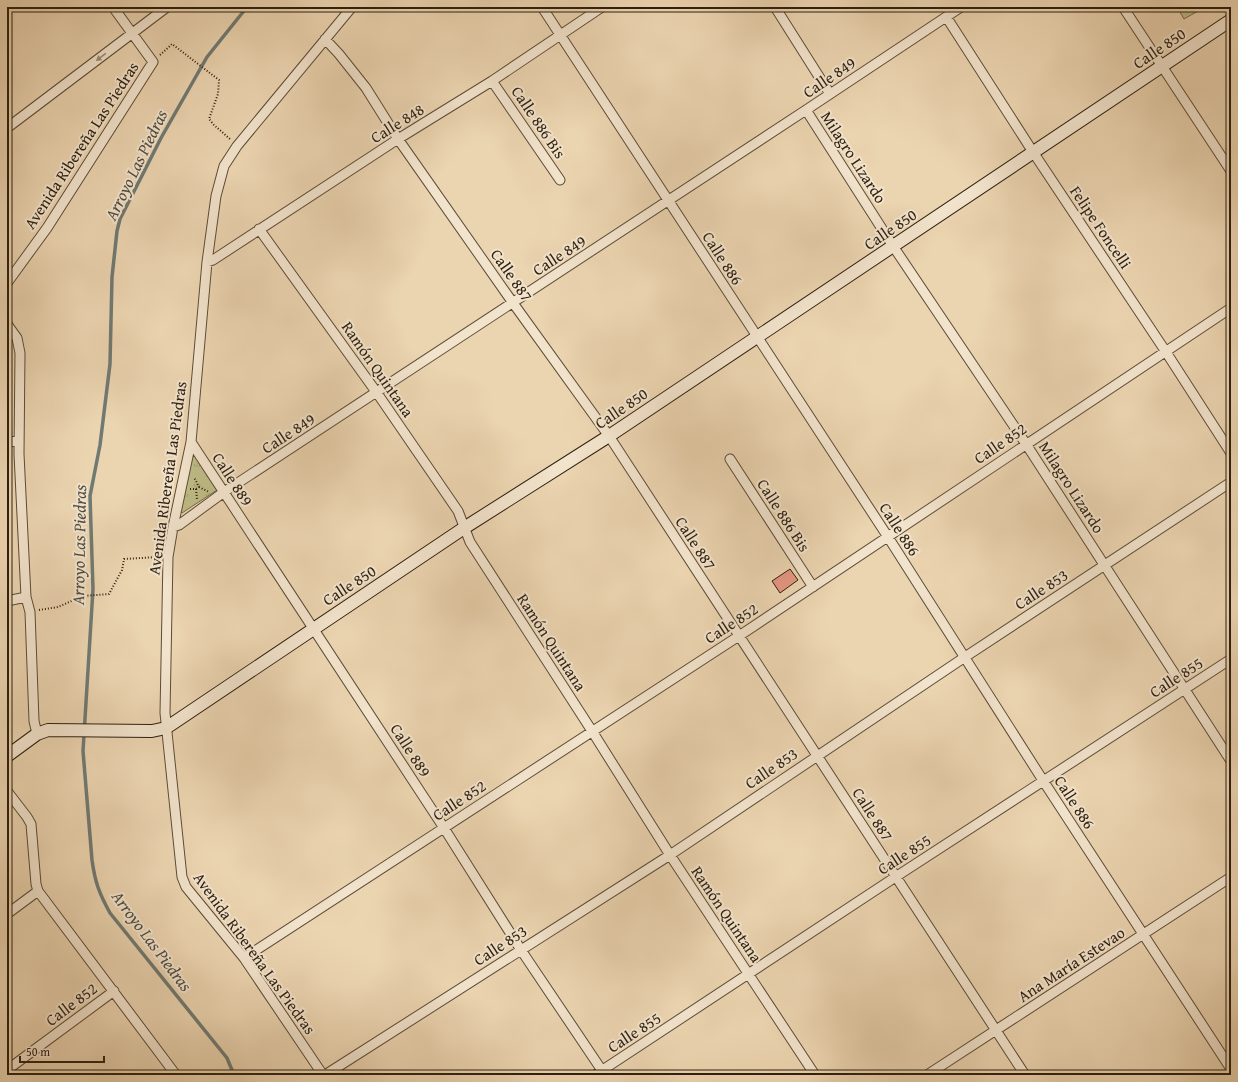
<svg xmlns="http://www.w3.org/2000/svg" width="1238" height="1082" viewBox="0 0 1238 1082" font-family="'Gentium Book Plus',serif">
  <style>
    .park { fill: url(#park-tufts); stroke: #766d4a }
    .pitch { fill: #bebb86; stroke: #766d4a }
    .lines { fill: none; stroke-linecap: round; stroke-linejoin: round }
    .stream { stroke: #707a73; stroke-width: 3.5 }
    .building { fill: #e49682; stroke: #2d1f0f }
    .street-casing { stroke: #5c4c37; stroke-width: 11 }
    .secondary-casing { stroke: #2d1f0f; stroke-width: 14 }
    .path { stroke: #2d1f0f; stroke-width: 2; stroke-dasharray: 1 2; stroke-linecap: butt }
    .street { stroke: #f2e3cc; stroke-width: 9 }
    .secondary { stroke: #f2e3cc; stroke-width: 12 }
    .oneway { fill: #998b77 }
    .labels { text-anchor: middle; stroke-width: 4; stroke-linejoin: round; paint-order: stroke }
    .street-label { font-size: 16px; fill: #2d1f0f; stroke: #f2e3cc }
    .water-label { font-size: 17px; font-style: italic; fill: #4e4c41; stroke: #f2e3cc }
  </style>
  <defs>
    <pattern id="park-tufts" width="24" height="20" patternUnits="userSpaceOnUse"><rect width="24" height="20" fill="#bebb86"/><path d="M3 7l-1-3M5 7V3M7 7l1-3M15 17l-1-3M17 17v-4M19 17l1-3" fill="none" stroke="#a4a072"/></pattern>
  </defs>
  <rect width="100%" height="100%" fill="#ebd4b0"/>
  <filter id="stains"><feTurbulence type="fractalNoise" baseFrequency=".005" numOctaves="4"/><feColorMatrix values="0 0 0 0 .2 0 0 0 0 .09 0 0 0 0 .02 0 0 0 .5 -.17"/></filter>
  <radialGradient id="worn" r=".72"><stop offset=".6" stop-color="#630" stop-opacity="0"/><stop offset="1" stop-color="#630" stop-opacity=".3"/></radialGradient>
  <path class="park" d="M193,453L217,490L182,513L180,511Z"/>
  <path class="pitch" d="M1177,7H1205L1184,19Z"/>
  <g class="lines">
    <path class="stream" d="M234,1075L227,1058L110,913C99,893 95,882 92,860L83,751L93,589L90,496L100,445L110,364L112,277L117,231L120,219L161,138L207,57L247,7"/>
  </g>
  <path class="building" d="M790,569L798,580L780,593L772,581Z"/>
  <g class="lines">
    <g class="street-casing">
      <path id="street" d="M542,7L888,537L1044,782L1231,1069
        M775,7L830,94
        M1123,7L1231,171
        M947,18L1033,152L1166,352L1231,453
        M325,39L339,54L366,88L398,139L513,303L609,436L1025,1075
        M492,81L560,180
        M806,110L893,246L1026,444L1231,761
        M7,128L167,7
        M259,229L377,393L458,511L470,542L592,731L670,855L815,1075
        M207,262L213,260L398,139L492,81L602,7
        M7,283L47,228L153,62L113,7
        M7,324L17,338L20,353L19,454L26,597L30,612L34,721L37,734
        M191,442L444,828L521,950L605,1075
        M7,443L19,440
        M730,459L813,587
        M173,527L179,525L224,492L806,110L961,7
        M7,601L26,597
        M7,791L27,817L31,824L36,884L38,891L176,1075
        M7,914L38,891
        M244,958L739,636L1231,308
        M7,1070L114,991
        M323,1075L244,958L186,887L182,877L165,713L168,557L173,527L191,442L207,262L216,196L224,166L237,146L352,7
        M325,1075L670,855L965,657L1231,482
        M595,1075L897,876L1231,659
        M927,1075L1231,877"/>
    </g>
    <g class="secondary-casing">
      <path id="secondary" d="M7,756L37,734L48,730L152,731L166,728L464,528L609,436L1231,20"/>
    </g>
    <path class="path" d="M160,55L172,44L219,80L218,94L209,119L214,125L230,139
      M199,487L209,492
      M190,489H196L199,487L194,477
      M196,489L197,499
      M39,610L58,607L83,596L109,594L122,570L124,559L158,557"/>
    <use href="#street" class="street"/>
    <use href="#secondary" class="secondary"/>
  </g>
  <defs><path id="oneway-solid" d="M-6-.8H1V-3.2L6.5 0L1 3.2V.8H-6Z"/></defs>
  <use class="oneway" href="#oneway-solid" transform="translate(101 57) rotate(143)"/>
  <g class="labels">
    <g class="street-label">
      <text transform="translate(1159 48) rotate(-34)" y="6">Calle 850</text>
      <text transform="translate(829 77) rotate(-34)" y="6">Calle 849</text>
      <text transform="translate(539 122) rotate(56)" y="6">Calle 886 Bis</text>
      <text transform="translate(397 123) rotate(-32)" y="6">Calle 848</text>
      <text transform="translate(81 145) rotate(-57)" y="6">Avenida Ribereña Las Piedras</text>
      <text transform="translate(854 157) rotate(57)" y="6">Milagro Lizardo</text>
      <text transform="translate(1101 227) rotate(56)" y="6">Felipe Foncelli</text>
      <text transform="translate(890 229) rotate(-34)" y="6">Calle 850</text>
      <text transform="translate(559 255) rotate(-33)" y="6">Calle 849</text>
      <text transform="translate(723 258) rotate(57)" y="6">Calle 886</text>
      <text transform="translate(512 275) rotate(55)" y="6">Calle 887</text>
      <text transform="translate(378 369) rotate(55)" y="6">Ramón Quintana</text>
      <text transform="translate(621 408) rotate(-34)" y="6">Calle 850</text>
      <text transform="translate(288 433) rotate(-33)" y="6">Calle 849</text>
      <text transform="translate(1000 443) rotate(-34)" y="6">Calle 852</text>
      <text transform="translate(167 478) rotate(-82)" y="6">Avenida Ribereña Las Piedras</text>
      <text transform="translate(233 479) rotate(57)" y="6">Calle 889</text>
      <text transform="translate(1072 487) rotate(57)" y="6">Milagro Lizardo</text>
      <text transform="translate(784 515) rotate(57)" y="6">Calle 886 Bis</text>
      <text transform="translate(900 529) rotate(57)" y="6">Calle 886</text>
      <text transform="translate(696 543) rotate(57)" y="6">Calle 887</text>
      <text transform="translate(349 585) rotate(-33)" y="6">Calle 850</text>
      <text transform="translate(1041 589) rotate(-33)" y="6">Calle 853</text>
      <text transform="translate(731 623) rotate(-33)" y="6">Calle 852</text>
      <text transform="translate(552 642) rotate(57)" y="6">Ramón Quintana</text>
      <text transform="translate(1176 677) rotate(-33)" y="6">Calle 855</text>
      <text transform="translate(411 750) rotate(57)" y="6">Calle 889</text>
      <text transform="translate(771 768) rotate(-34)" y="6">Calle 853</text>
      <text transform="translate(459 800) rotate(-33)" y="6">Calle 852</text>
      <text transform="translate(1075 802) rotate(57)" y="6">Calle 886</text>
      <text transform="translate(873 814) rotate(57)" y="6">Calle 887</text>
      <text transform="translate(904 854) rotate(-33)" y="6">Calle 855</text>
      <text transform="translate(727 914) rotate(56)" y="6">Ramón Quintana</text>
      <text transform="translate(500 945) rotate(-33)" y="6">Calle 853</text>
      <text transform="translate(255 953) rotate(54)" y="6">Avenida Ribereña Las Piedras</text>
      <text transform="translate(1071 964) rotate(-33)" y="6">Ana María Estevao</text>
      <text transform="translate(71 1004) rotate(-37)" y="6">Calle 852</text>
      <text transform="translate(634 1032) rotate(-33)" y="6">Calle 855</text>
    </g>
    <g class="water-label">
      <text transform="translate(136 165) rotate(-64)" y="6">Arroyo Las Piedras</text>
      <text transform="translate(79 545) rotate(-89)" y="6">Arroyo Las Piedras</text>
      <text transform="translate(152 941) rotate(53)" y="6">Arroyo Las Piedras</text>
    </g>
  </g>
  <rect width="1238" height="1082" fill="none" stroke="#ebd4b0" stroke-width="24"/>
  <rect x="8" y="8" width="1222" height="1066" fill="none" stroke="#2d1f0f" stroke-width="2"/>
  <rect x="12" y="12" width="1214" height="1058" fill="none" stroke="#2d1f0f"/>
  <path d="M20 1056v6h84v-6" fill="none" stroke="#2d1f0f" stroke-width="2"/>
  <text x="26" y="1056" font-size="12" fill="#2d1f0f" stroke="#f2e3cc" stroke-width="3" paint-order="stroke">50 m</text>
  <rect width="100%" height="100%" filter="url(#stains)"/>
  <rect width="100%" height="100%" fill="url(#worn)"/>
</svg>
